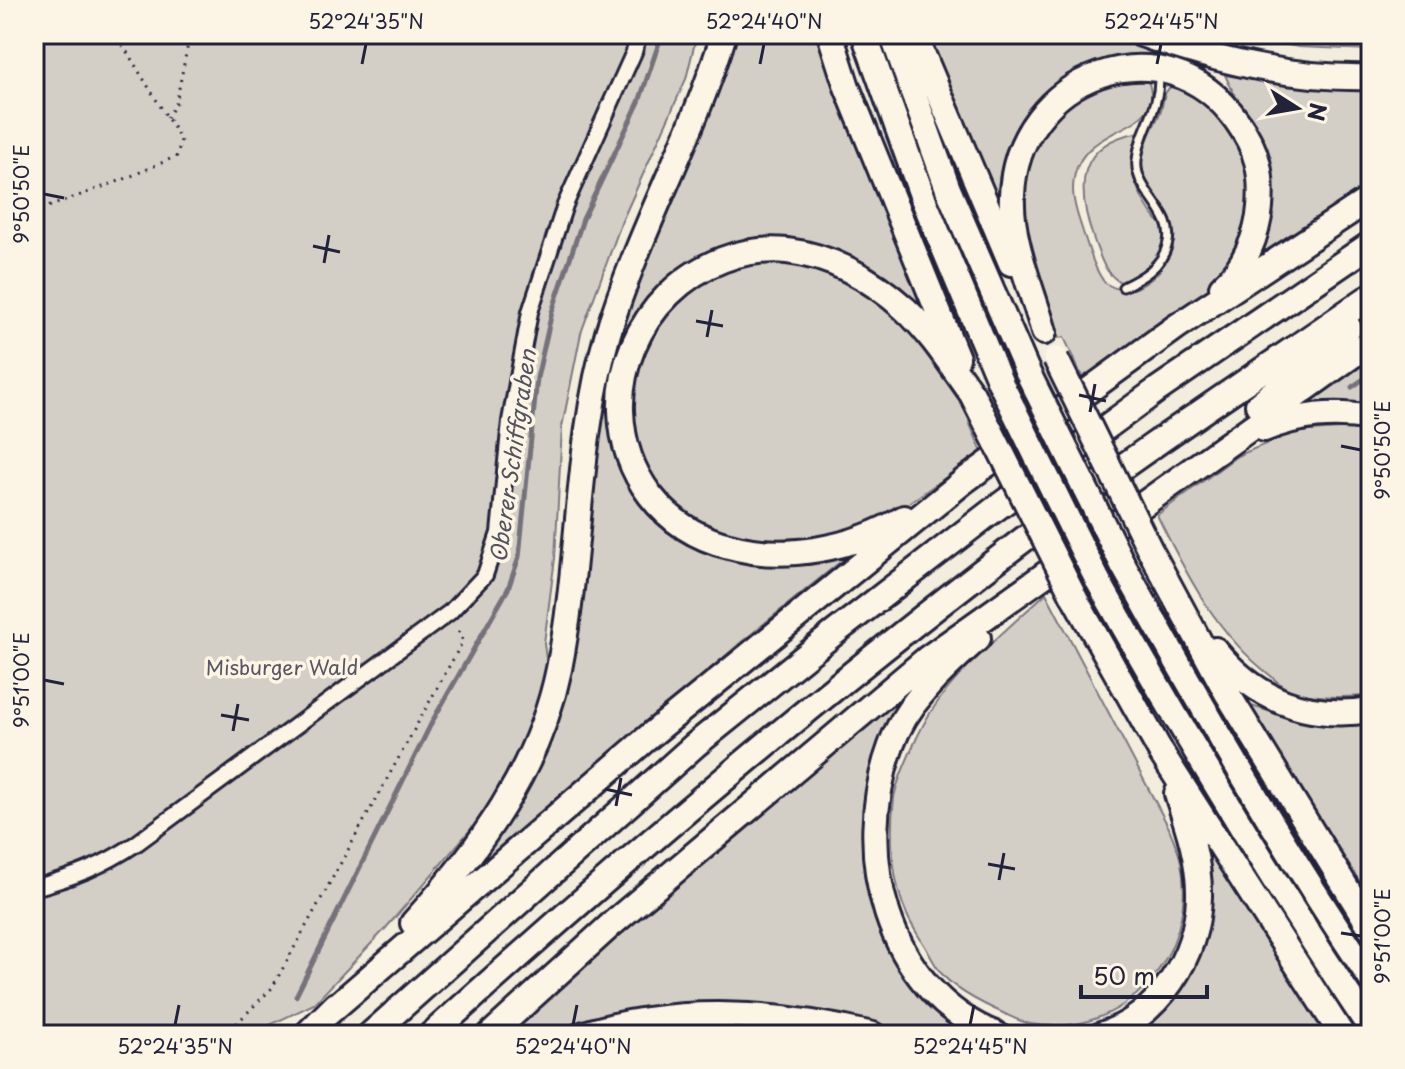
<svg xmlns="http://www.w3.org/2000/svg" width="1405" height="1069" viewBox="0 0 1405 1069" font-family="'Playpen Sans',sans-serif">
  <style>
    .green { fill: #d4cfc6; stroke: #7b7880; stroke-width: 2 }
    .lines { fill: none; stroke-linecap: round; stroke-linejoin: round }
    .stream { stroke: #75727b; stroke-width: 5 }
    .lane-casing { stroke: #22223b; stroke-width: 13 }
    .street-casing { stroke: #22223b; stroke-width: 20 }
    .highway-casing { stroke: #22223b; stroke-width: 30 }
    .path { stroke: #22223b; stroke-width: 3; stroke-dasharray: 2 6; stroke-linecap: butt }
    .lane { stroke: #fcf5e5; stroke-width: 7 }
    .street { stroke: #fcf5e5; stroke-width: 14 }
    .highway { stroke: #fcf5e5; stroke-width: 24 }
    .highway-bridge-casing { stroke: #22223b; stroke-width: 30; stroke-linecap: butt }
    .highway-bridge { stroke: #fcf5e5; stroke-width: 24 }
    .ticks { fill: none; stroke: #22223b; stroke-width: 3 }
    .labels { text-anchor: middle; stroke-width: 7; stroke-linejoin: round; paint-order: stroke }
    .park-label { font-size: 20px; fill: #575665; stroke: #fcf5e5 }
    .water-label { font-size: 22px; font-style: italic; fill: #525160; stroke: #fcf5e5 }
    .neatline { fill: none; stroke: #22223b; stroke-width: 3 }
    .ticks-label { font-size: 20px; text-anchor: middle; fill: #22223b }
  </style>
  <rect width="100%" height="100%" fill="#f3edde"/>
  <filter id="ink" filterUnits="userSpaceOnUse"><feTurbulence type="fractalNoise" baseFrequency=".0125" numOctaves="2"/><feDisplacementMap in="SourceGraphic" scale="16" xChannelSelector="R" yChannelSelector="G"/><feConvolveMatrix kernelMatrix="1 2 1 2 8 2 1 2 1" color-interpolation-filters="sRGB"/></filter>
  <g filter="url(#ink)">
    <path class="green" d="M34,34H697L686,79L622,221L581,333L562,427L555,558L544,643L547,667L529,736L503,792L385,929L314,1004L249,1035H34Z
      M731,34H817L921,306L910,303L832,256L690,266L612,394L671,527L845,558L739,644L466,882L526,790L618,328Z
      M925,34H1115L1155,55L1153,59C1136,58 1120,57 1103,61C1039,78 996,138 998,204Z
      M1225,34H1371V50L1299,47Z
      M1225,75L1273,83L1371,88V190L1242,277L1264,228L1233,102L1236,98Z
      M1110,78L1148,81C1170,139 1073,118 1073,190C1073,205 1079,219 1083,232C1089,249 1094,269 1105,283C1110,286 1116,289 1122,290C1149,292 1177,256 1174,232C1172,222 1164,213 1159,205C1132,162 1138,159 1159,115C1165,103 1161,91 1174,85L1197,92L1232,124L1253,183L1243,241L1220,278L1198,298L1084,381L1064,337L1058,338L1025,258L1018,183L1057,107Z
      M1141,132C1136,149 1130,163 1135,181C1139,194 1148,210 1157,220C1162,225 1163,222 1165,229C1173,255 1141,278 1120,282C1104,273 1100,256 1094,240C1076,189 1075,142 1141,132Z
      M750,263C765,263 784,260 799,264C880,281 936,350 971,420L969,422L982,452L899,510L867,526L822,541L755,544L695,523L665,498L642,463L631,425L632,380L655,322L708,276Z
      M1371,349V410L1287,409Z
      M1355,428L1371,434V695C1350,698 1310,698 1291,691C1284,688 1276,681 1271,676C1217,635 1186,574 1157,515L1237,456L1294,432Z
      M1046,593L1169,828C1173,839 1179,851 1181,862C1199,953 1125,1040 1031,1024C1021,1022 1012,1017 1003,1013C985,1005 955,990 942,974C936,967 931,957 926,948C920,938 913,928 908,917C892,883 889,836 894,798C896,782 917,736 926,720C951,675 1008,629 1046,593Z
      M899,698L905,700L868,807L919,993L942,1016L969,1035H907L831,1018L583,1026L556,1035H499L691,865Z
      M1248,705C1290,718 1328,728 1371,720V898L1303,799Z
      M1203,841H1207L1332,1035H1128C1147,1017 1169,1000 1186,979C1214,945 1203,883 1203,841Z
      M675,1027L777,1029L806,1035H639Z"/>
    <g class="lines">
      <path class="stream" d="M1352,387L1371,374
        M296,996L433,720L508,589L519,557L537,378L552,312L583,219L639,102L662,34"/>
      <g class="lane-casing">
        <path id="lane" d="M1123,287C1142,278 1161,267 1167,246C1178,213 1133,192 1137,160C1140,128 1160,111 1159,76"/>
      </g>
      <g class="street-casing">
        <path id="street" d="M34,888C76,876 101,867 137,843L450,612L485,575L499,533L510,421L530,312L565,205L634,52L639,34"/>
      </g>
      <g class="highway-casing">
        <path id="highway" d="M830,34L847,87L957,358
          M864,34L923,198L1000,382
          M892,34L948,189L1027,371
          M914,34L1011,263
          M1141,34C1216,61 1291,79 1371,77
          M1044,332C1032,289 1010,241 1012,196C1015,75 1166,19 1237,121C1257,149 1263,173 1260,207C1258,235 1244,268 1222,287
          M1258,405L1349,328
          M1264,429C1300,415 1333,411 1371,418
          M904,518C854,548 785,562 729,546C697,538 670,521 650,495C631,470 622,442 621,411C618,322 696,242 787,251C831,256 872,279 905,309C931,333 951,365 972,394
          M1150,550L1227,693L1371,928
          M1123,565C1201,706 1281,845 1371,979
          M1097,579C1183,733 1273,883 1371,1029
          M1074,597L1162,754L1342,1035
          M978,638C945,668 906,702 891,746C852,851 885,991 997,1035
          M1215,650C1256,700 1307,720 1371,710
          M413,923C479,850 539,768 559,669C581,558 576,442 608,333C639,230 693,137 724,34
          M326,1015L652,734L964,481L1176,327L1371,198
          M306,1035L336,1005
          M370,1035L695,745L833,634L991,512L1157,390L1371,244
          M431,1035C619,865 813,700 1015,546C1130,458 1252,378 1371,296
          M490,1035L613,923L928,658L1371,342
          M581,1035C677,1005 776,1012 873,1035
          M1101,1035C1159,1017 1197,957 1199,897C1200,862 1188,827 1177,794"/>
      </g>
      <path class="path" d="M167,118L176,103L190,34
        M34,212L122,180L177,156L181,140L116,34
        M225,1035L272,988L463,641L456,626"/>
      <use href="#lane" class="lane"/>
      <use href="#street" class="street"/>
      <use href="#highway" class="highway"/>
      <g class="highway-bridge-casing">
        <path id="highway-bridge" d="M1056,359L1150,550
          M1027,371L1123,565
          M1000,382L1097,579
          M972,394L1074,597"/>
      </g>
      <use href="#highway-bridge" class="highway-bridge"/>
    </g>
  </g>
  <path class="ticks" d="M362,64L366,44M760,64L764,44M1157,64L1161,44M44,194L64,198M313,246L340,252M324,263L329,235M696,321L723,326M707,337L712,310M1079,395L1106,401M1090,412L1095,384M1341,446L1361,450M44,680L64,684M221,715L249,720M233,731L238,704M605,789L632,795M616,806L621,778M988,864L1015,869M999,880L1004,853M1341,933L1361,936M175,1025L179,1005M573,1025L577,1005M970,1025L974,1005"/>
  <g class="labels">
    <g class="park-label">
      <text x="282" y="675">Misburger Wald</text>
    </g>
    <g class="water-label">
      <text transform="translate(513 456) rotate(-82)" y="8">Oberer Schiffgraben</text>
    </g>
  </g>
  <rect width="1405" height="1069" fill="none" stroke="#fcf5e5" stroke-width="88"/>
  <g transform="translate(1297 108) rotate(101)" stroke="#fcf5e5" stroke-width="6" paint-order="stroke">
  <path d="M0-6L14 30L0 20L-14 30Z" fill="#22223b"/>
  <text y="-12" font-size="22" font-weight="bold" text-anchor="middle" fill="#22223b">N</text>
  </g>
  <path d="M1081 985v12h126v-12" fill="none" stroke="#22223b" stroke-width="4"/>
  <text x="1093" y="985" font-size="24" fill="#22223b" stroke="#fcf5e5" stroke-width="6" paint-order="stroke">50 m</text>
  <rect x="44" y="44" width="1317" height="981" class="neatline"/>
  <g class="ticks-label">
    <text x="366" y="29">52°24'35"N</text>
    <text x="764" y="29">52°24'40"N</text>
    <text x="1161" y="29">52°24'45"N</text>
    <text transform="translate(22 194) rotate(-90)" y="7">9°50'50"E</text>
    <text transform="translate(1383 450) rotate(-90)" y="7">9°50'50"E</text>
    <text transform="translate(22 680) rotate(-90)" y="7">9°51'00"E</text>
    <text transform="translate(1383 936) rotate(-90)" y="7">9°51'00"E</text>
    <text x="175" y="1054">52°24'35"N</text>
    <text x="573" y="1054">52°24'40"N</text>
    <text x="970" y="1054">52°24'45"N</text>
  </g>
</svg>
